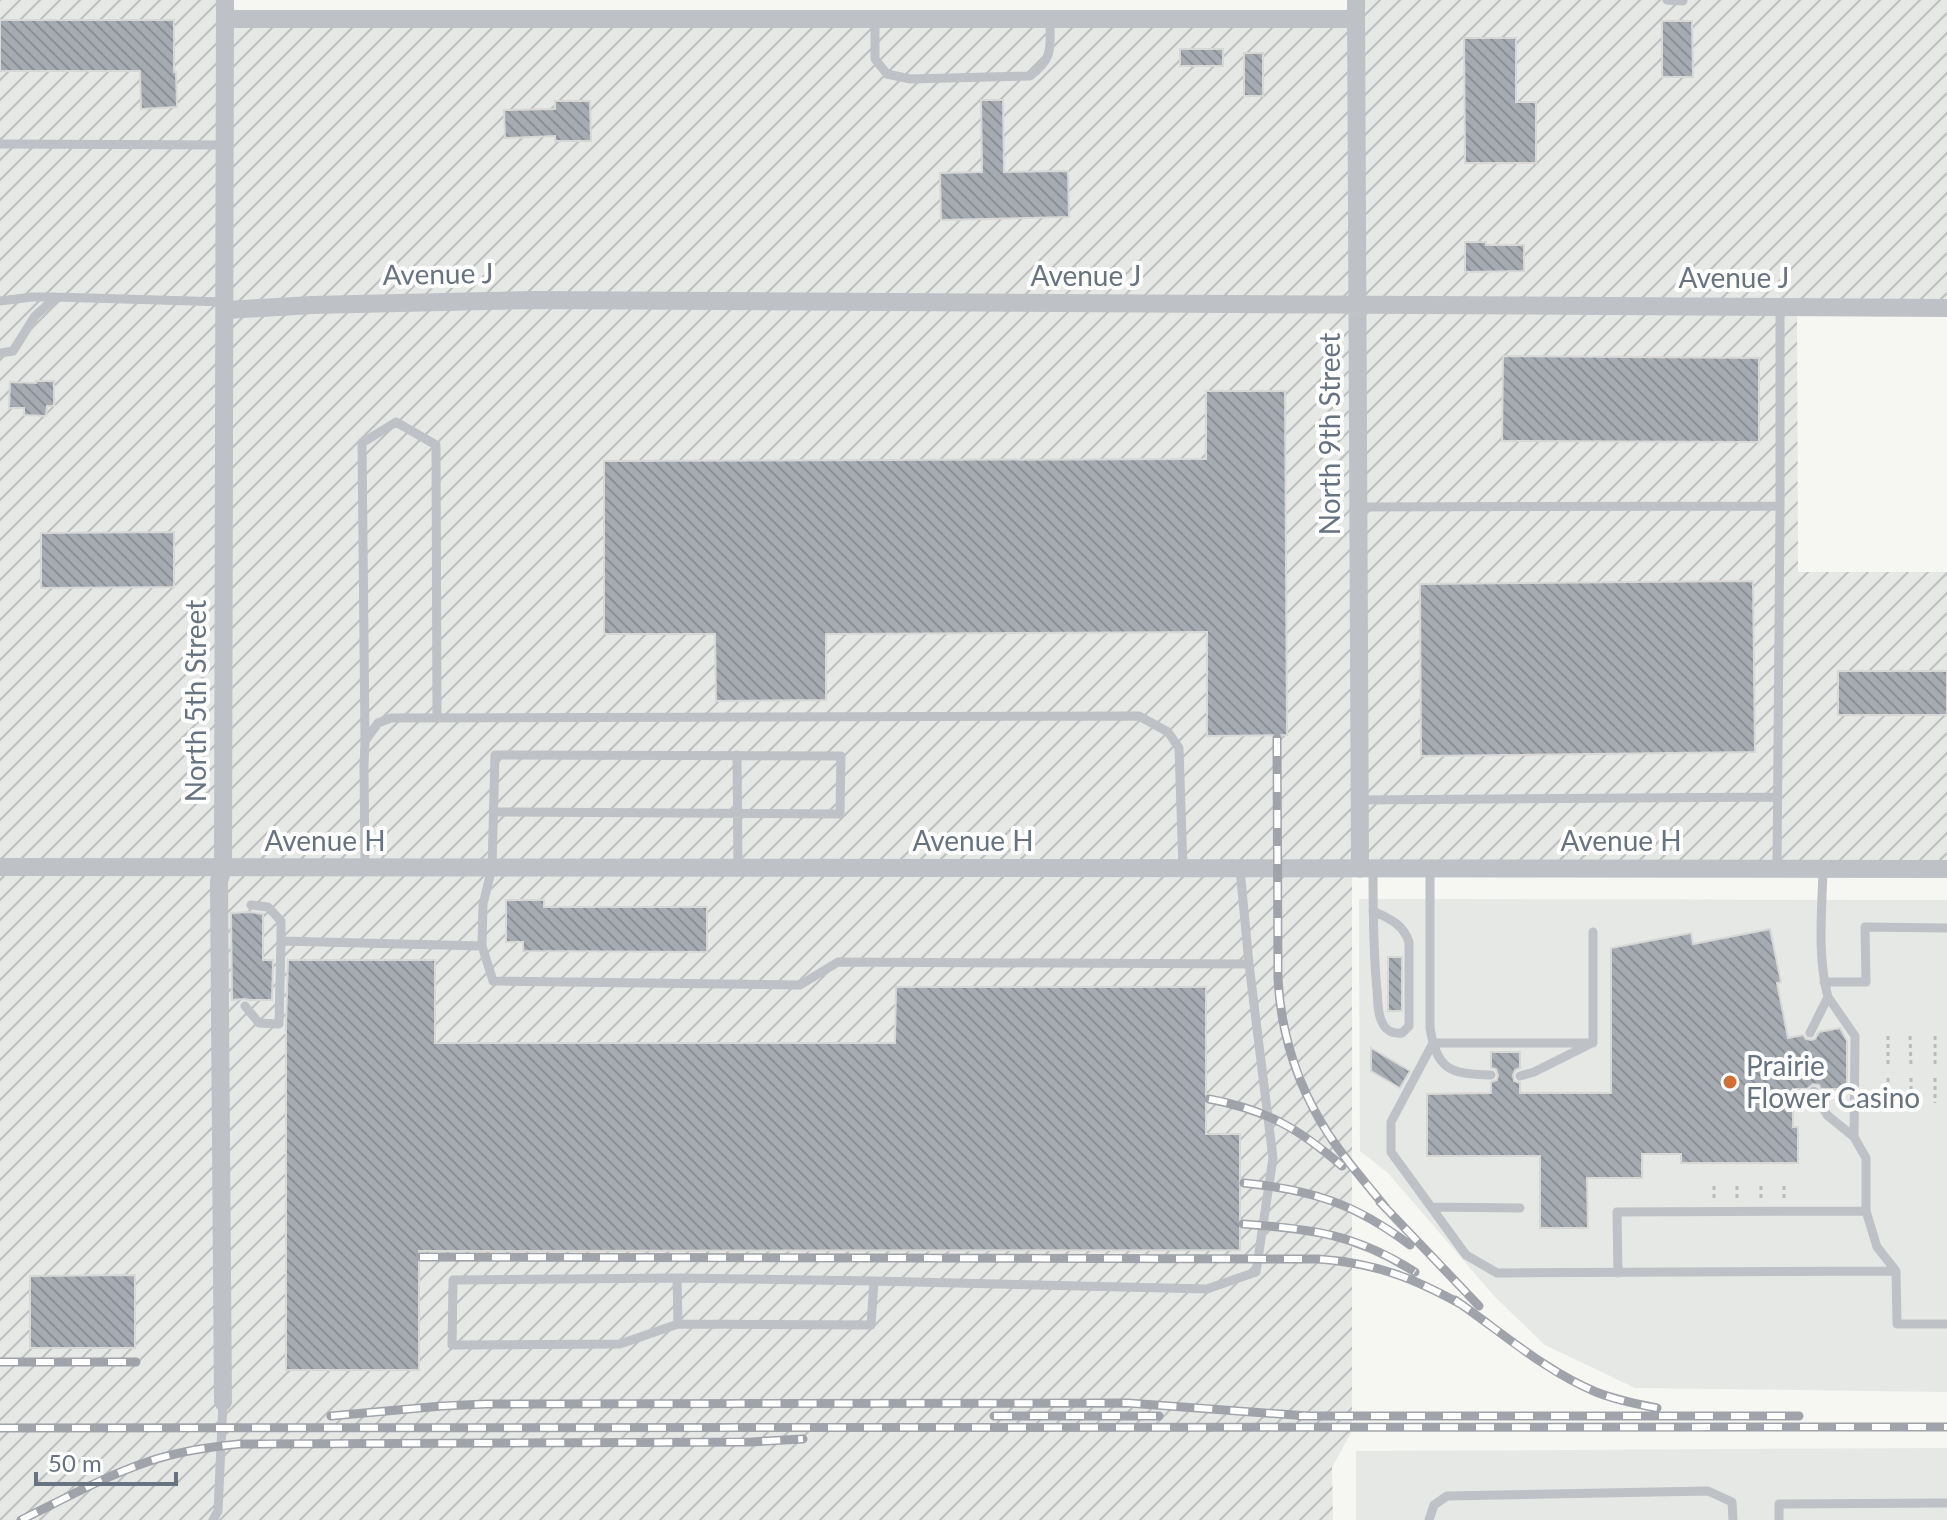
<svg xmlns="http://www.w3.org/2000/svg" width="1947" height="1520" viewBox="0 0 1947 1520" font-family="Lato,sans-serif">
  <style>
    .built { fill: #e6e8e6 }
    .industrial { fill: url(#industrial-furrows) }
    .building { fill: url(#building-back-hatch); stroke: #d7d7d6; stroke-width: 2 }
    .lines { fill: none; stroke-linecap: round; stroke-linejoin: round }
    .path { stroke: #b8babd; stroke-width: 3; stroke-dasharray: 4 4; stroke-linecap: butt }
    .lane { stroke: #bec1c5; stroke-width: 9 }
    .street { stroke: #bec1c5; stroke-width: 18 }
    .rail-casing { stroke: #a0a4aa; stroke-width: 9 }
    .rail { stroke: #fff; stroke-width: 6; stroke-dasharray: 18; stroke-linecap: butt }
    .poi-dot { fill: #d36f36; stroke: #fff; stroke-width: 3 }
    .labels { text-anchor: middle; stroke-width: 8; stroke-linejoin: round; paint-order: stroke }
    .street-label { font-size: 28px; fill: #687381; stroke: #fff }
    .poi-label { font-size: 28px; fill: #687381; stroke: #fff; text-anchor: start }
  </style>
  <defs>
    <pattern id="industrial-furrows" width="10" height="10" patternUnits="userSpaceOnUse" patternTransform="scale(2)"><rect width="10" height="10" fill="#e6e8e6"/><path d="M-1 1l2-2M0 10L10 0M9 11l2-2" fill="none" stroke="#bec0c0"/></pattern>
    <pattern id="building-back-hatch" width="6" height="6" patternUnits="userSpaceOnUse" patternTransform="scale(2)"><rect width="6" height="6" fill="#a5abb1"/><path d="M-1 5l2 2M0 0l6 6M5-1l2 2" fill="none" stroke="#8a9095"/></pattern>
  </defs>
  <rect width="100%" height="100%" fill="#f6f6f3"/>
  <path class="built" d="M1359,899L1947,900V1392L1635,1388L1545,1345L1495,1297L1388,1173L1360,1151Z
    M1947,1448V1520H1356V1451Z"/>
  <path class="industrial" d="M0,0H225V19H1355L1356,0H1947V308L1797,307L1798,572H1947V872L1352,871V1431L1332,1467L1333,1520H0Z"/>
  <path class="building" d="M0,20H174V72H176L177,107L141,109L140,71H0Z
    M1662,21H1692L1693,77H1662Z
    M1464,38H1516V102H1536V163H1465Z
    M1180,49H1223V66H1180Z
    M1244,53H1263V96H1244Z
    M981,100H1003L1004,172L1068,171L1069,217L941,220L940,173L982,172Z
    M555,101H590L591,141H555V136L505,138L504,110L555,109Z
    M1465,242H1486V245H1524V271L1465,272Z
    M1503,356L1759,358V442L1502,441Z
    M36,381H54V406H47L46,416L24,415V408H9L10,382L36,383Z
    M1206,391H1285L1287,735L1207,736V632L826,634V700L716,701L715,634H604V461L1206,459Z
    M174,532V587L41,588V533Z
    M1753,581L1755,752L1421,756L1420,584Z
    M1838,671H1947V715H1838Z
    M506,900H544V907H707V952L523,951V942H506Z
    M250,912L263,914V960H273L272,1000H250L245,999L232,1000L231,913Z
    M1770,929L1781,982L1777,983L1788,1038L1803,1035L1806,1039L1811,1040L1815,1039L1819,1032L1840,1028L1847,1041V1089H1821L1819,1085L1813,1084L1807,1089H1793V1127H1798V1163H1681V1154H1642V1178H1587L1588,1228H1540V1156H1427V1094L1491,1093V1082L1497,1080L1498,1075L1496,1069L1491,1068V1052H1520V1068L1515,1070L1513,1075L1514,1081L1520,1083V1093H1611V948L1691,933L1693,944Z
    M1388,957H1402V1011H1388Z
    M288,960H435V1043H895L896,987H1206V1134H1240V1250L419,1251V1370H286V1027Z
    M1371,1048L1410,1071L1400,1088L1371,1071Z
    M135,1275V1348H30V1276Z"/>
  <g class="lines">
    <path class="path" d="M1888,1036V1067
      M1910,1036L1911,1066
      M1935,1036V1066
      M1888,1078V1103
      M1911,1078V1103
      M1935,1078V1103
      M1714,1186V1198
      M1737,1198V1185
      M1761,1198V1185
      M1784,1198V1185"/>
    <path class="lane" d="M1667,0L1683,1
      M875,20V59L887,74L910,79L1030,76C1054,58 1050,48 1050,20
      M0,144L225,145
      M0,301L32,297H56L225,302
      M0,353L13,351L35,316L56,297
      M1358,507L1780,506V307
      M365,741L362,443L396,422L436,445L437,718
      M737,755L738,868
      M1360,800L1778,797
      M495,812L840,814L841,756L495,755L492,868L483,904L482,946L493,981L800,985L838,962L1249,964L1240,869
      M365,868L364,766L365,741L378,723L391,718L1139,716L1168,732L1179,748L1183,869
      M1373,869C1373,909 1373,950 1377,990C1378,1000 1377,1013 1382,1022C1386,1031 1392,1034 1402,1033L1409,1026V942C1403,924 1390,919 1373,911
      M1430,869V1028C1437,1071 1451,1074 1491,1075
      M1777,869L1780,506
      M251,905L268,907L281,921V941
      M1593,932V1043
      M1824,982H1866L1865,927L1947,928
      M1828,997L1855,1036L1854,1137
      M245,1006L259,1023L279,1024L281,941L482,946
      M1810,1033L1828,997C1817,956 1822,911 1823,869
      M1433,1043L1391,1122V1152L1466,1255L1497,1273L1896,1271L1897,1324H1947
      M1433,1043H1593
      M1520,1076L1534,1072L1590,1044
      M1814,1091L1827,1115L1854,1137L1866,1158V1211L1877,1247L1896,1271
      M1431,1207L1520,1208
      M1618,1273L1617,1212L1866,1211
      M677,1278L874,1281
      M678,1324L677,1278L453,1280L452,1345L620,1344L678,1324L871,1325L874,1281L1207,1289L1256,1272L1273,1158L1249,964
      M213,1520L218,1511L223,1402
      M1429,1520L1434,1505L1447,1496L1708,1491L1732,1502L1733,1520
      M1779,1520V1504L1947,1503"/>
    <path class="street" d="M1356,0L1360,869
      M225,19H1356
      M226,310L312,305L534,300L1947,308
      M0,867L1947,869
      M223,1402L219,881L223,869L225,0"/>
    <g class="rail-casing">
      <path id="rail" d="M1277,738L1278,979C1281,1035 1299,1089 1329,1135C1346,1161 1367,1184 1386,1208
        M1209,1099C1267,1110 1298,1128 1342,1166
        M1244,1183C1312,1190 1354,1203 1410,1245
        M1380,1202L1479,1306
        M1243,1224C1313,1229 1355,1234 1415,1272
        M420,1257L1318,1259C1376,1263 1414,1278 1464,1306
        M1455,1300C1500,1331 1545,1371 1596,1392C1616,1400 1636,1404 1657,1408
        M0,1362H136
        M331,1416L442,1406L486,1404L1128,1403L1308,1416
        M994,1416H1159
        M1299,1416H1799
        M0,1428L1947,1427
        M21,1520C62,1500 103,1477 147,1462C176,1452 208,1447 239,1444L751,1442L803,1439"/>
    </g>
    <use href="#rail" class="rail"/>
  </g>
  <circle class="poi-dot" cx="1730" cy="1082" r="8"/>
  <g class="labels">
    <g class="street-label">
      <text transform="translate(438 274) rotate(-1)" y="10">Avenue J</text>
      <text x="1086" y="286">Avenue J</text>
      <text x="1734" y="288">Avenue J</text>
      <text transform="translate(1330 434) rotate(-90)" y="10">North 9th Street</text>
      <text transform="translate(196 701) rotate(-90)" y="10">North 5th Street</text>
      <text x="325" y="851">Avenue H</text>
      <text x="973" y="851">Avenue H</text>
      <text x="1621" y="851">Avenue H</text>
    </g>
    <g class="poi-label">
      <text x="1746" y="1076">Prairie<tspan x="1746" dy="32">Flower Casino</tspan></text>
    </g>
  </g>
  <path d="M36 1472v12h140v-12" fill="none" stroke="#687381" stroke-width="4"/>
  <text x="48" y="1472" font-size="24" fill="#687381" stroke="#ffffff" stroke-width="6" paint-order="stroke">50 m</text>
</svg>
